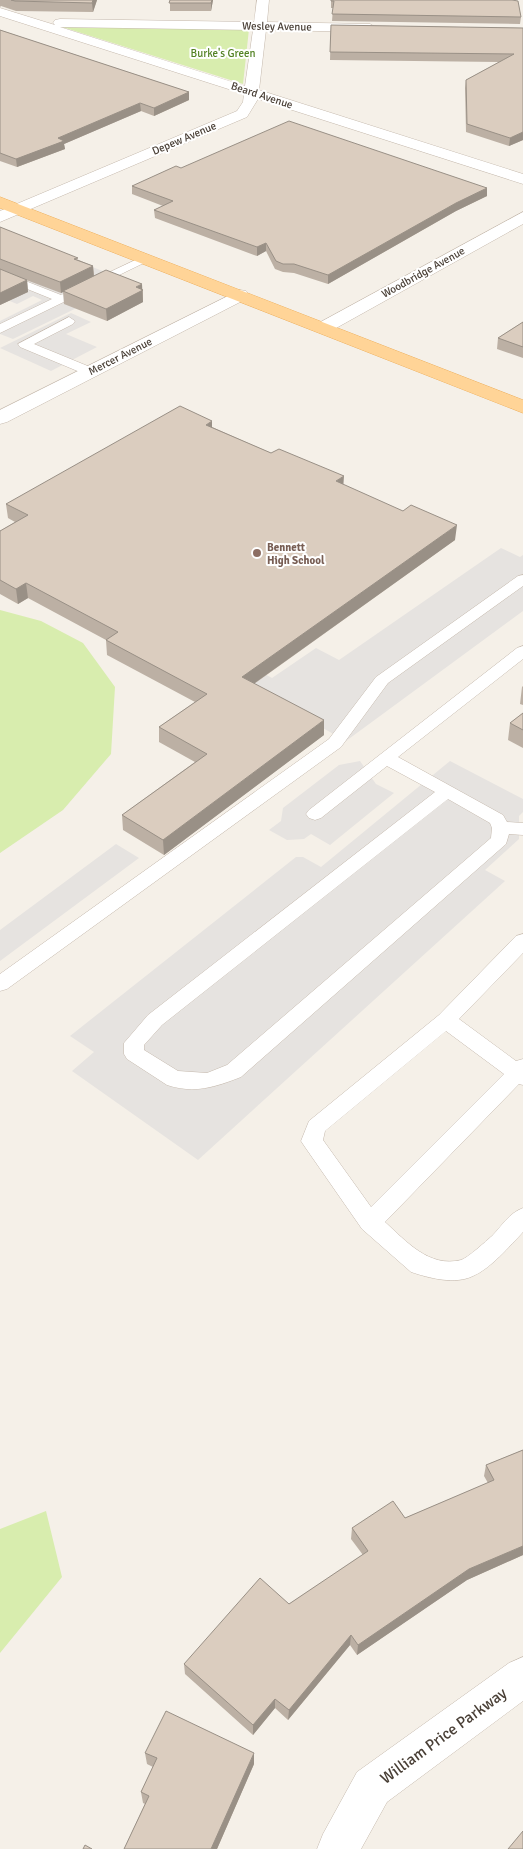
<svg xmlns="http://www.w3.org/2000/svg" width="523" height="1849" viewBox="0 0 523 1849" font-family="Signika,sans-serif">
  <style>
    .green { fill: #d8edae }
    .parking { fill: #e6e3e0 }
    .lines { fill: none; stroke-linecap: round; stroke-linejoin: round }
    .service-casing { stroke: #c5b9ad; stroke-width: 1 }
    .minor-casing { stroke: #c5b9ad; stroke-width: 1 }
    .primary-casing { stroke: #eeb05e; stroke-width: 1 }
    .service { fill: #fff; fill-rule: evenodd }
    .minor { fill: #fff; fill-rule: evenodd }
    .primary { fill: #ffd497; fill-rule: evenodd }
    .wall { fill: #bcb0a4 }
    .shaded-wall { fill: #999086 }
    .building { fill: #dbcdbf; stroke: #999086 }
    .education-dot { fill: #8d6e63; stroke: #fff; stroke-width: 2 }
    .labels { text-anchor: middle; stroke-width: 4; stroke-linejoin: round; paint-order: stroke }
    .far-street-label { font-size: 11px; fill: #493f36; stroke: #fff }
    .far-park-label { font-size: 11px; fill: #528123; stroke: #fff }
    .far-education-label { font-size: 11px; font-weight: bold; fill: #785e54; stroke: #fff; text-anchor: start }
    .near-street-label { font-size: 16px; fill: #493f36; stroke: #fff }
  </style>
  <rect width="100%" height="100%" fill="#f5f0e8"/>
  <path class="green" d="M59,26L249,29L243,84Z
    M0,610L41,621L83,643L115,687L111,754L63,810L0,853Z
    M46,1511L62,1577L0,1653V1529Z"/>
  <path class="parking" d="M0,260L90,266L130,282L13,339L0,334V321L42,300L33,296L17,304L0,297Z
    M71,313L91,322L66,334L97,347L51,371L0,348Z
    M501,548L520,557L523,555V611L346,741L244,684L261,672L272,678L316,648L339,660Z
    M360,761L376,784L394,793L330,845L311,834L304,839L287,840L269,830L281,821L283,808L339,765Z
    M450,761L523,799V812L519,816V839L485,870L505,881L198,1160L72,1071L94,1052L70,1036L296,857H303L321,867Z
    M116,844L139,858L0,961V930Z"/>
  <g class="lines">
    <g class="service-casing">
      <path id="service" d="M146,255L150,256L152,258L150,260L0,333V324L52,299L0,278V271L61,295Z
        M69,317L75,321L73,324L34,344L95,369L97,372L95,375H87L20,347L18,344Z
        M523,575V586L388,683L341,747L7,989L0,991V974L329,739L376,677L518,576Z
        M523,646V659L398,757L503,815L507,822L523,823V835L509,834L506,844L241,1077C215,1087 195,1094 167,1085L127,1059L124,1054V1043L148,1015L435,792L387,766L321,818L315,820L309,818L306,814L309,810L517,648ZM448,799L490,823L492,828L491,838L227,1065L207,1073L178,1071L144,1050V1045L162,1025Z
        M523,934V953L459,1019L516,1061L523,1059V1085L519,1084L385,1222C406,1241 429,1268 461,1260C468,1258 486,1241 492,1236C502,1226 509,1213 523,1208V1232C510,1246 490,1269 473,1276C455,1285 429,1278 411,1272L362,1229L305,1147L301,1141L309,1121L439,1015L516,936ZM446,1031L504,1074L371,1207L323,1140L325,1131Z"/>
    </g>
    <g class="minor-casing">
      <path id="minor" d="M257,0H269L267,22L370,24L377,28L370,32L266,30L259,90L523,174V184L258,99L247,117L0,222V211L237,111L243,102L244,94L0,16V8L55,25L53,23L55,20L60,19L254,22ZM60,27L253,30L245,86Z
        M523,212V224L329,332L323,333L317,332L314,328L317,324Z
        M240,290L246,291L249,295L246,299L7,422L0,424V410Z
        M523,1657V1701L387,1802L361,1849H317L323,1834L357,1772L509,1663Z"/>
    </g>
    <g class="primary-casing">
      <path id="primary" d="M0,197L523,400V413L0,208Z"/>
    </g>
    <use href="#service" class="service"/>
    <use href="#minor" class="minor"/>
    <use href="#primary" class="primary"/>
  </g>
  <path class="wall" d="M0,0H97L93,12L16,11L1,6L0,7Z
    M170,0H213L211,11H170Z
    M331,0L521,17L520,24L332,21L333,8H331Z
    M331,25L523,28V140L509,146L466,132L465,88L466,80L499,62L330,60Z
    M0,30L189,92V100L154,116L141,111L64,144L65,149L17,167L0,161Z
    M181,168L487,188V196L456,211L328,284L294,273L283,272L275,269L266,251L257,256L155,218L154,210L163,206L132,194V186Z
    M0,227L93,266L94,276L143,290V302L107,321L64,304L63,292L61,293L21,278L27,280L28,292L0,305Z
    M523,322V358L497,349L498,338Z
    M212,427L343,485L455,540L254,684L324,735L164,855L123,830L122,815L195,762L159,742V727L195,702L107,655L106,640L28,598L18,604L0,594V531L15,522L8,518L6,504Z
    M523,686V705L520,704L522,687Z
    M523,713V748L508,740L510,723Z
    M523,1450V1555L467,1580L357,1655L350,1645L288,1720L275,1708L253,1735L185,1674L184,1664L289,1604L363,1555L351,1539L352,1528L405,1518L488,1483L484,1476L486,1465Z
    M145,1753L254,1764L217,1849H124L145,1804L143,1803L141,1792L153,1767L147,1764Z"/>
  <path class="shaded-wall" d="M93,0H97L93,12L92,3Z
    M212,0H213L211,11V3Z
    M189,92V100L154,116V108Z
    M140,103L141,111L64,144L65,149L17,167L16,159L58,138Z
    M523,132V140L509,146L510,138Z
    M487,188V196L456,211L328,284V275L456,203Z
    M266,243V251L257,256V247Z
    M93,266L94,278L61,293L60,282Z
    M27,280L28,292L0,305V293Z
    M142,284L143,302L107,321L106,309L136,287Z
    M212,421V434L206,425Z
    M344,476L343,490L336,481Z
    M457,525L455,540L242,692V677Z
    M26,583L28,598L18,604L16,589Z
    M324,720V735L164,855L163,840Z
    M523,1546V1555L467,1580L357,1655L358,1645L469,1569Z
    M351,1635L350,1645L288,1720L289,1710Z
    M275,1699V1708L253,1735V1725Z
    M254,1753V1764L217,1849H211Z"/>
  <path class="building" d="M11,0H93L92,3L15,1Z
    M170,0H212L211,3H169Z
    M331,0H512L518,1L521,17L332,14L334,1H331Z
    M331,25L523,28V132L510,138L467,124L466,80L514,54L330,52Z
    M0,30L189,92L154,108L140,103L58,138L64,141L16,159L0,153Z
    M289,121L487,188L456,203L328,275L294,264H283L276,261L266,243L257,247L154,210L173,201L132,186L176,166L181,168Z
    M0,227L78,258L74,259L93,266L60,282L0,259Z
    M0,269L27,280L0,293Z
    M106,270L142,284L136,287L143,290L106,309L63,291Z
    M523,322V347L498,338Z
    M180,406L212,421L206,425L271,453L279,449L344,476L336,481L403,511L411,505L457,525L242,677L324,720L163,840L122,815L207,754L159,727L207,694L106,640L118,632L26,583L16,589L0,580V531L28,515L6,504Z
    M523,713V730L510,723Z
    M523,1450V1546L469,1569L358,1645L351,1635L289,1710L275,1699L253,1725L184,1664L260,1578L289,1604L368,1551L352,1528L393,1501L405,1518L494,1480L486,1465Z
    M166,1711L254,1753L211,1849H124L149,1796L141,1792L157,1758L145,1753Z
    M523,1831V1849H508Z
    M85,1845L92,1849H83Z"/>
  <circle class="education-dot" cx="257" cy="553" r="5"/>
  <g class="labels">
    <g class="far-street-label">
      <text transform="translate(277 26) rotate(1)" y="4">Wesley Avenue</text>
      <text transform="translate(262 95) rotate(18)" y="4">Beard Avenue</text>
      <text transform="translate(184 138) rotate(-23)" y="4">Depew Avenue</text>
      <text transform="translate(423 272) rotate(-29)" y="4">Woodbridge Avenue</text>
      <text transform="translate(120 356) rotate(-27)" y="4">Mercer Avenue</text>
    </g>
    <g class="far-park-label">
      <text x="223" y="57">Burke's Green</text>
    </g>
    <g class="far-education-label">
      <text x="267" y="551">Bennett<tspan x="267" dy="13">High School</tspan></text>
    </g>
    <g class="near-street-label">
      <text transform="translate(443 1735) rotate(-36)" y="6">William Price Parkway</text>
    </g>
  </g>
</svg>
